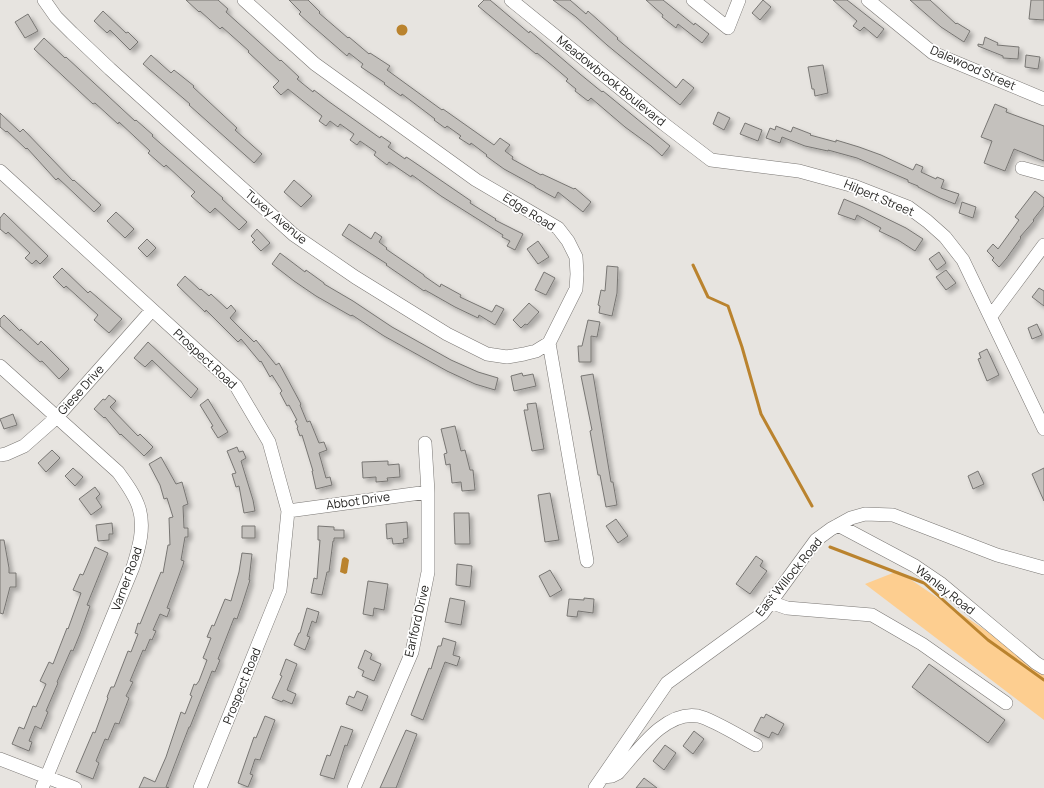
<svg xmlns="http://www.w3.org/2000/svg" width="1044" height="788" viewBox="0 0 1044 788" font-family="Manrope,sans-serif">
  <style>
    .green { fill: #fdce90 }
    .water { fill: #ba832e }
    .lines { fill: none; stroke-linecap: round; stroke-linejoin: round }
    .stream { stroke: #ba832e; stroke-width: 3 }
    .building { fill: #c4c1bd; stroke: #787673; filter: url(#shadow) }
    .minor-casing { stroke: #7a7774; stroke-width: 14 }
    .minor { stroke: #fff; stroke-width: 13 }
    .labels { text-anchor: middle; stroke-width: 3.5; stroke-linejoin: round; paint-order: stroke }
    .street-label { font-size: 12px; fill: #262523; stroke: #fff }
  </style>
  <defs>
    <filter id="shadow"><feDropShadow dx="3.5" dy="3.5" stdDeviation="2" flood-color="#0004"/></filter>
  </defs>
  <rect width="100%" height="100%" fill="#e7e4e0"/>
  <path class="green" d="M898,571L1044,670V720L865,584Z"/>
  <path class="water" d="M396.5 30a5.5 5.5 0 1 1 11 0a5.5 5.5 0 1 1-11 0Z
    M344,557L347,558L349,560L347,573L345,574L340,572L342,559Z"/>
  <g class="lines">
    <path class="stream" d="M693,265L708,297L728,306L742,347L761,414L812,506
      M830,547L924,583L988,640L1044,680"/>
  </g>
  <path class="building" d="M186,0H218L228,9L226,12L280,61L281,60L299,77L297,79L313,92L314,90L328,101L380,138L381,136L391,143L388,147L405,159L406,157L408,158L433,175L471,201L470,203L496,219L495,220L523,234L515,250L507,246L510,241L502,237L503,235L441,196L412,175L411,177L389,162L387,165L374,155L376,152L360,141L357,145L350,140L354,134L340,124L338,127L330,121L326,126L319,121L322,116L288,89L281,95L273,87L279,81L248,52L249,51L222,27L220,29L200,11L199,12Z
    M289,0H308L320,12L319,13L348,38L349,37L369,54L370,53L390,66L387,70L442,110L443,109L494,145L500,138L510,145L505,151L513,157L512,159L541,175L542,174L574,189L575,188L591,202L583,212L558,192L555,198L535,187V186L504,169L486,156L487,155L471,143L470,145L459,138L461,136L447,126L445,128L434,120L435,119L402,94L401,96L384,84L385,83L361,67L363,64L349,53L347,56L309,23L299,14L301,12Z
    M484,0H490L529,33L530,31L580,74L602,92L603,91L670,146L662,156L651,146L625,127L591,98L588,101L575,91L576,89L566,81L568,79L554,67L537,53L536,54L478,6Z
    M553,0H570L586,14L588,11L618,38L617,39L676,88L683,79L694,88L680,105L607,45L576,17Z
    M646,0H663L694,25L695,23L709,34L702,43L678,24L676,28L662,17L663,15Z
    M763,0L771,7L760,20L752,13Z
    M833,0H847L884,29L877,38L864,27L860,31L853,26L857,21Z
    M910,0H930L956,24L957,23L970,31L964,42L941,27Z
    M1031,0H1044V20L1029,19Z
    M103,11L126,33L128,32L138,42L130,50L110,30L107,33L94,21Z
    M28,14L38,31L25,38L15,22Z
    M985,37L998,43L997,45L1019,47L1018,59L1003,58V56L978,46V44L983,45Z
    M44,38L65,58L66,57L135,121L136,120L153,135L152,136L223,198L222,199L247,222L239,230L215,208L210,213L191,196L195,192L166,165L164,167L148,153L150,151L119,122L118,124L95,103L93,104L34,49Z
    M151,55L171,73L174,70L194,86L193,87L237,128L235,130L262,154L254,163L189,105L190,104L143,64Z
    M1026,55L1040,57L1038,69L1025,67Z
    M823,65L828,93L815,96L814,89H812L808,67Z
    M995,104L1007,109L1006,112L1044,126V161L1014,149L1005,171L984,163L992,141L981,137Z
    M718,112L730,118L724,130L713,124Z
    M0,113L20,132L23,129L73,181L74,180L101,205L94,212L58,178L56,180L27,148L26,149L7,131L6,132L0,127Z
    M745,123L762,130L758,141L740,134Z
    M776,126L791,132L793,127L811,134L810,135L836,142V140L859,147L881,155L913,170L916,164L923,167L921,172L936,179L937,177L944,180L941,188L959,194L955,204L940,198L918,187V186L908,182V180L857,158L828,150V151L805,146L782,137L780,143L766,138L770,128L775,130Z
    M294,180L312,196L301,207L284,192Z
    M1035,191L1044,198V206L1033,220L1034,221L1020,237L1021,238L1006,259L999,267L992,260L994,258L987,251L993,244L998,249L1019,220L1015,217Z
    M844,199L863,207L906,228L923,239L915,251L898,240L879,231L881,228L857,215L855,220L838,214Z
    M962,202L976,207L973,218L959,213Z
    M116,212L134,229L125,238L107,221Z
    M4,213L48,256L40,264L36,260L32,264L25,258L30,253L8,232L6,234L0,229V218Z
    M349,224L371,239L375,232L382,237L379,242L387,248L386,249L424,275V276L440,287L441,284L461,295L460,297L492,312L496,305L504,309L495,325L479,315L478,318L455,307L425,290L424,291L386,265L387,264L342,235Z
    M257,229L270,243L261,251L252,242L255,240L251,236Z
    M147,239L156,248L147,257L138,248Z
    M538,241L549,257L538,264L527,249Z
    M939,252L946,263L937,270L929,259Z
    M280,253L305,272L306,270L324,283V284L353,301L392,327L451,360L478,372L498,378L495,390L475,384L447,371L384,336L352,315L351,316L316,296L294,281L272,264Z
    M607,266L618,267L617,293L612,316L599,313L600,306L598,305L601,290L605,291Z
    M62,268L88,293L90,291L122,319L109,333L94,320L98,315L66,286L64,288L53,277Z
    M946,270L956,283L946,290L936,277Z
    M544,272L555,278L546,295L535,290Z
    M185,276L200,290L201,289L209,296L211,294L227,309L231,305L236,311L230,318L254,342L256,340L276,365L279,363L301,404L300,405L307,422L310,421L319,443L324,442L327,450L319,453L326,478L330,477L332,485L316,489L312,471H313L302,435L300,436L297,428L298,427L295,421L297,420L289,405L287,406L280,393L282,391L272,375L270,377L261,361L260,362L241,339L238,342L206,310L205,312L177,285Z
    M1039,288L1044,291V306L1032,297Z
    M529,303L539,312L527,325L525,324L521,328L513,320Z
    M4,315L20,331L21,329L38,345L41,341L69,369L59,379L42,361L40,362L0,326V319Z
    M588,320L600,322L597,337L591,336V362H579L578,346H582Z
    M1037,324L1042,335L1032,339L1028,328Z
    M148,342L198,389L191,398L152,360L145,367L134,358Z
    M987,349L999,375L987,381L978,359L981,358L979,353Z
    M522,373L523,376L533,374L536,386L514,391L511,376Z
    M593,374L611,482H613L617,505L606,507L600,475H598L590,431L592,430L581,376Z
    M109,395L116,401L110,407L138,436L140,434L153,447L144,456L121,434L120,435L105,417L104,418L94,409L103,399L105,400Z
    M208,399L228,432L218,438L211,427L213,426L200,405Z
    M536,403L544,449L532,451L524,410H528L527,404Z
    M13,414L17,425L4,429L0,419Z
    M455,426L461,451L465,450L470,470H473L475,490L462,491L461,482L452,483L450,464L446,465L444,454L447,453L441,429Z
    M237,447L239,452L243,451L246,458L241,461L253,500L255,511L244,513L239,486L236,487L232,474L236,473L227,451Z
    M52,450L60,458L46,472L38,463Z
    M161,457L176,484L182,482L188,504L183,506L184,528H188V537H185L181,560L184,561L183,565L167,608L170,609L167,617L160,614L153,630L156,631L152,640L150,639L145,651L143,650L130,681L133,682L126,696L129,698L119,724L115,723L108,740L105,739L96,761L99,763L93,779L76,772L93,732L95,733L108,698L107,697L111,687H114L128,651L131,652L138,634L135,633L138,623L140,624L161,572L163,573L168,545H170L169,518L173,517L167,498L164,499L160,485L149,464Z
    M388,461V465L399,464L400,477L387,478L388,481L376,482V477L363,478L362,462Z
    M73,468L83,477L75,486L65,476Z
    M1044,468V501L1032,474Z
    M978,471L984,484L973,489L968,476Z
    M95,487L100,494L96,498L102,507L91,515L79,499Z
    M550,493L559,540L545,542L538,495Z
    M454,513H469L470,544H455Z
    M616,519L628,536L618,543L606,526Z
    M407,522L408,538L403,539L404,543L393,544L392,538L387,539L386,524Z
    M112,523L113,534H109V540L98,541L96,525Z
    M242,526H255V538H242Z
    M318,526L334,527V530H344V538H334V541H333L329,572H327L322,595L311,593L314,578L317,579L320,540H318Z
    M0,540H4L9,568V573H16V587H10L3,614L0,613Z
    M95,547L108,553L87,605L90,606L80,634L73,651L71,650L57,682L58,683L46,711L48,712L41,729L35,726L29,741L32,742L29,751L12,744L19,727L24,729L33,706L36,707L46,684L40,681L49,662L53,664L67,628L68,629L81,593L73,590L80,574L83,575Z
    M242,553L252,554L249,580H250L242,605L237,619L234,618L218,659L220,660L215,672L212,671L190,727H189L166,787L169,788H139L144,777L155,782L166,757L181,712L185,714L192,696L190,695L194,684L196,685L199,681L207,660L203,658L211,638L207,637L212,625L214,626L225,599L231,601L239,572Z
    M756,556L763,561L760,566L767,571L750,594L736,584Z
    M457,564L472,566L470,587L456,585Z
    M550,570L562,590L550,597L539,576Z
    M368,581L388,584L384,610L374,608L373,616L363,614Z
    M450,598L465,601L461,625L445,622Z
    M584,598L594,599L593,613L578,611L577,617L567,616L569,599L584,600Z
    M307,608L319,612L316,623L312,621L307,636L310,637L305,650L294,645L299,633H300Z
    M443,638L456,642L453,655L460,657L457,666L445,662L423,720L411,715L429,668L431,669L438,646H441Z
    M365,650L372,654L370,659L381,664L374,681L362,676L364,671L358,668Z
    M286,659L297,664L287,690L296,694L292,704L283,700L282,702L272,698L282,676L280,675Z
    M929,664L1005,720L988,743L912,687Z
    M357,691L368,696L362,711L346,704L349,696L354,698Z
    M766,714L784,724L778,735L772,732L769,738L754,731L761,717L764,718Z
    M265,716L275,720L260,760L255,759L250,774L253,775L248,787L238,783L254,737L256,738Z
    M341,726L353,730L347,746L345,745L334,779L320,775L327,755L330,756Z
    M406,730L417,734L396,788H380Z
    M694,731L704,739L693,754L683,746Z
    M665,745L676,753L664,770L653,761Z
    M644,778L657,788H636Z"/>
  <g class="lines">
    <g class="minor-casing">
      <path id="minor" d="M44,0L56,17L72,33L110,69L294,235L355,277L447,334L487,354L507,357L524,354L536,351L549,343
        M244,0L315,64L476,180L558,228L568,241L576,257L577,274L576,289L549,343L587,561
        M511,0L664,124L711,160L799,171L854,186L908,207L927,221L945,237L963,260L1044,429
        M693,0L728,28L739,0
        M868,0L933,53L1044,99
        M1022,168L1044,174
        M0,171L236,386L269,442L288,511L280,590L200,788
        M991,316L1044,245
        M0,366L118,472C126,483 135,495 139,508C145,527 139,548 133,567L42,788
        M0,455L6,454L24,446L57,417L152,310
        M288,511L428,492
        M838,525L915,566L940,583L1036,663L1044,668
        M770,602L787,608L872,615L922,644L1006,703
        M0,759L75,788
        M603,777L612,776L618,773C637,752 665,710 698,716C712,719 741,737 756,745
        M354,788L412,652L428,572V492L425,443
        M595,788L667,683L762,614L816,540L831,529L851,518L865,514L893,515L997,555L1044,568"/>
    </g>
    <use href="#minor" class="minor"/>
  </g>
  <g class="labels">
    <g class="street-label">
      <text transform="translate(973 68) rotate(24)" y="4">Dalewood Street</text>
      <text transform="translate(611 81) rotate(39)" y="4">Meadowbrook Boulevard</text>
      <text transform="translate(879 198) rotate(23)" y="4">Hilpert Street</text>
      <text transform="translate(529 212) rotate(32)" y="4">Edge Road</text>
      <text transform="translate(276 217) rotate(40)" y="4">Tuxey Avenue</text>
      <text transform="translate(205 359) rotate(43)" y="4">Prospect Road</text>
      <text transform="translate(81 390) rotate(-48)" y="4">Giese Drive</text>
      <text transform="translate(358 501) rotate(-8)" y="4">Abbot Drive</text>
      <text transform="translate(789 577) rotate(-51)" y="4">East Willock Road</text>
      <text transform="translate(127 579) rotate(-70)" y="4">Varner Road</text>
      <text transform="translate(945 590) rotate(38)" y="4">Wanley Road</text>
      <text transform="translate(417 621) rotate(-77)" y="4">Earlford Drive</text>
      <text transform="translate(242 686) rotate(-68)" y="4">Prospect Road</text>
    </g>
  </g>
</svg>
